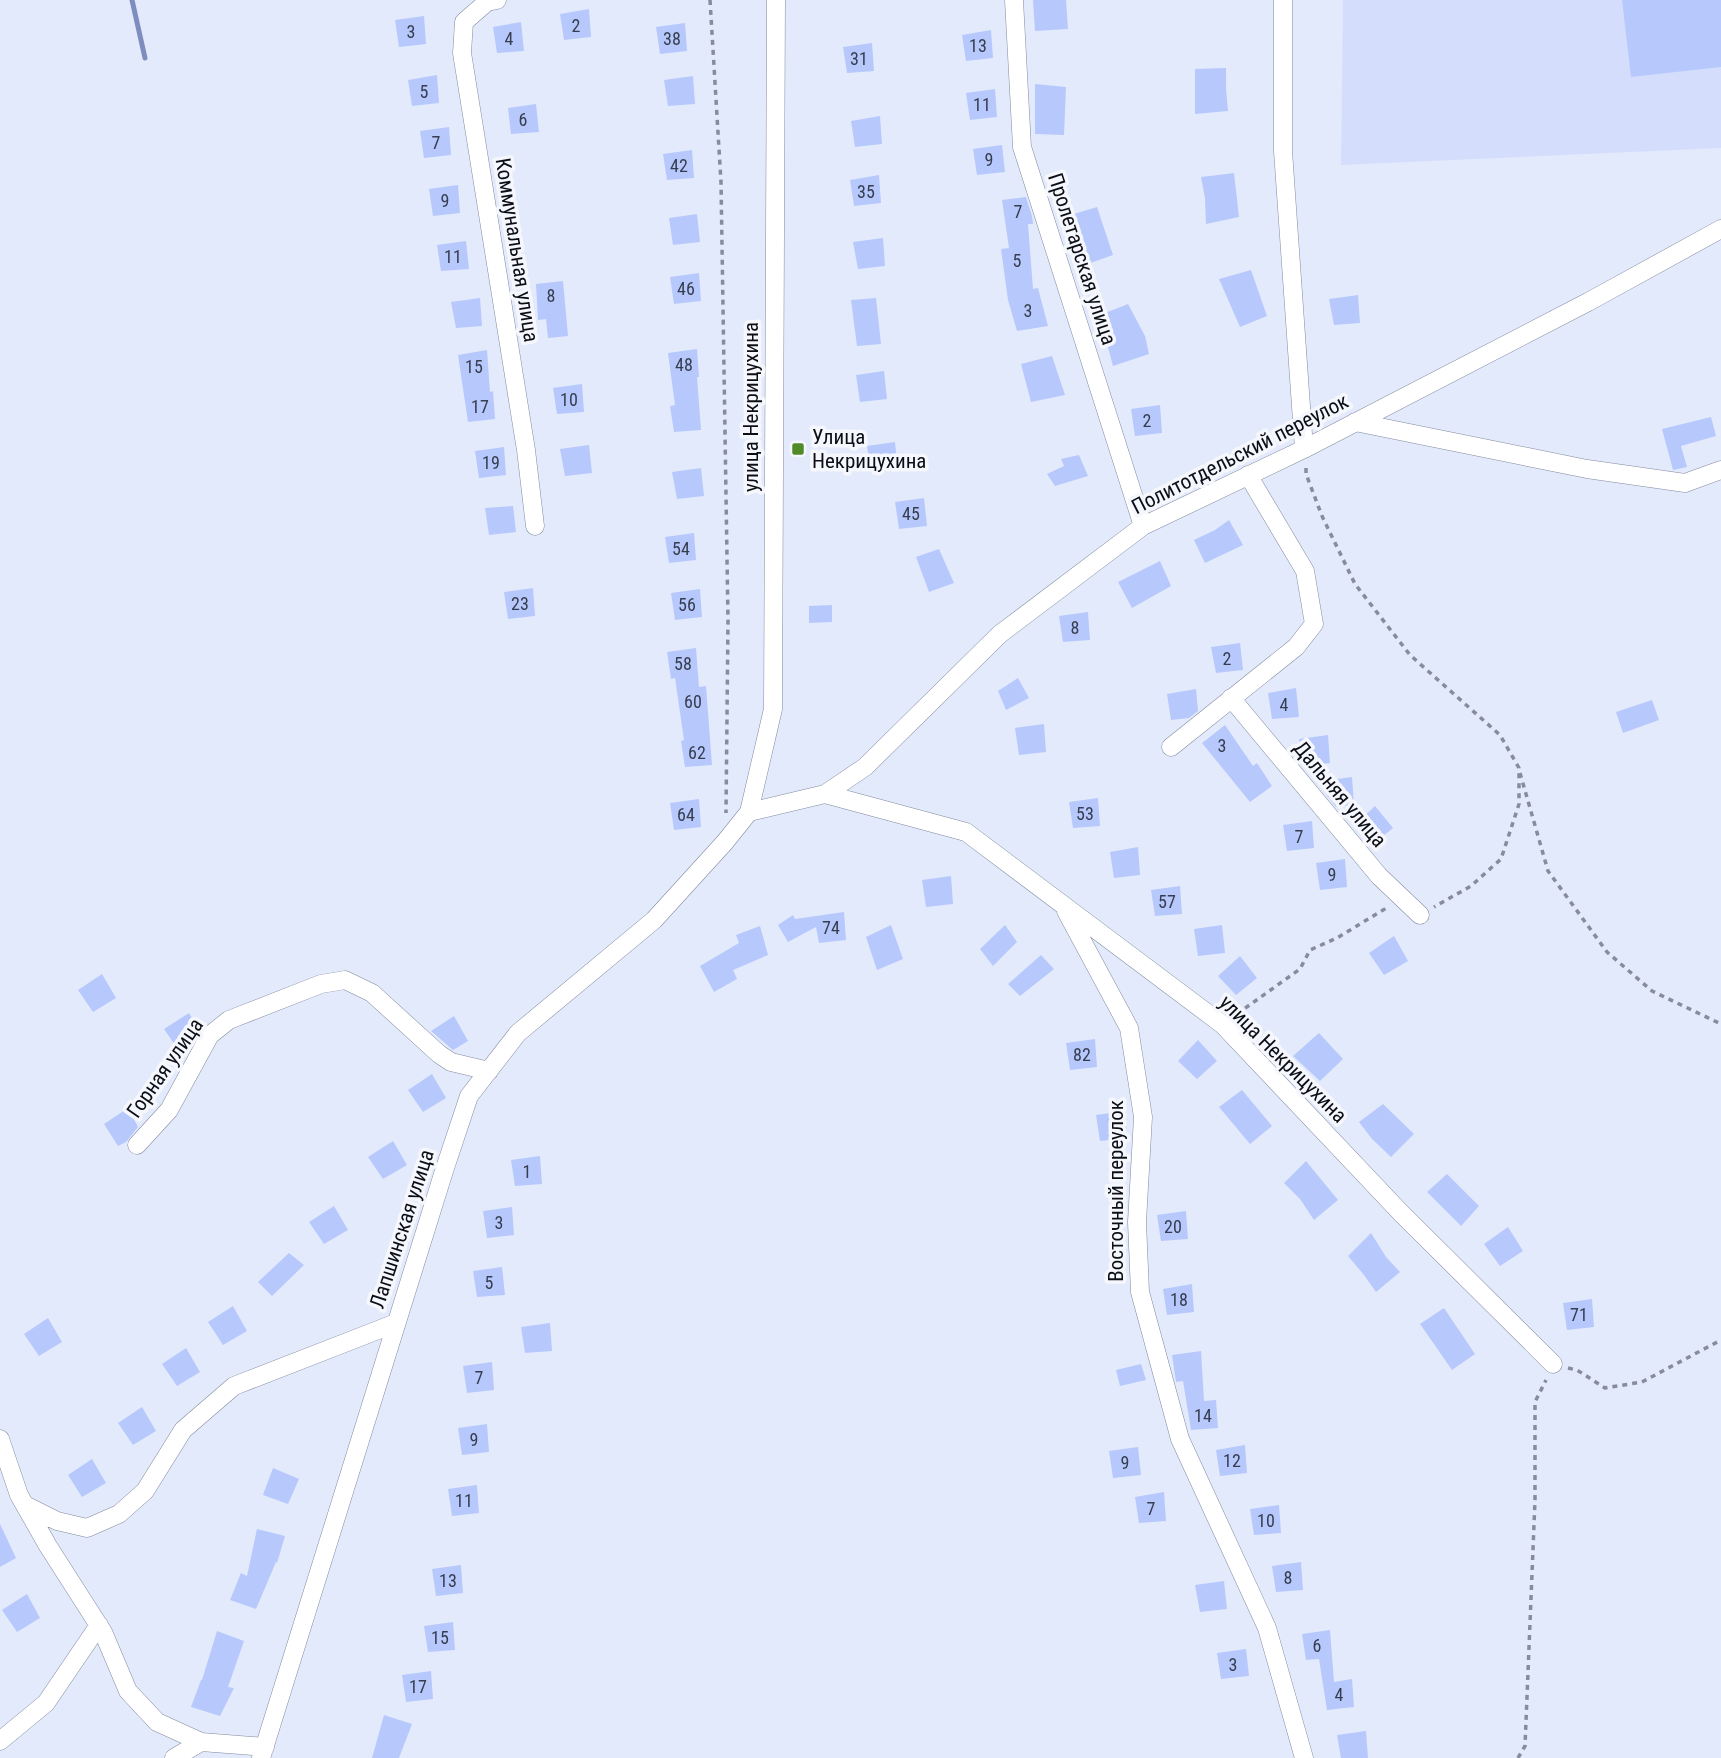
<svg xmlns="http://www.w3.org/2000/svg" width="1721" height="1758" viewBox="0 0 1721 1758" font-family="'Roboto Condensed',sans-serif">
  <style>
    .built { fill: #d4defc }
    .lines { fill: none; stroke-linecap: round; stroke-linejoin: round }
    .stream { stroke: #7d8dbd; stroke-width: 5 }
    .building { fill: #b7c9fc }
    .minor-casing { stroke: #838a9f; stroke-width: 19 }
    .path { stroke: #878c9a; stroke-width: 3.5; stroke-dasharray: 5 5; stroke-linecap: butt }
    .minor { stroke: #fff; stroke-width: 18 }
    .poi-dot { fill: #508b2a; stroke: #f5f7fc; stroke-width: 2.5 }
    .labels { text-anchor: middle; stroke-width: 7; stroke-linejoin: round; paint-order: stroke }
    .number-label { font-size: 18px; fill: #363d4f }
    .street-label { font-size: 21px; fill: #0b0e15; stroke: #f5f7fc }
    .poi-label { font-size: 21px; fill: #0b0e15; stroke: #f5f7fc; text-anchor: start }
  </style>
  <rect width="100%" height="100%" fill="#e3eafc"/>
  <path class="built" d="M1343,0H1721V148L1341,165Z"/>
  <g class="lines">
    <path class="stream" d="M132,0L145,58"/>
  </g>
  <path class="building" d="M1033,0H1066L1068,29L1035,31Z
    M1622,0H1721V67L1631,77Z
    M589,9L591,37L564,40L560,14Z
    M424,16L426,44L399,47L395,20Z
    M521,22L524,51L497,53L493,27Z
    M685,23L687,51L660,54L656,27Z
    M991,30L993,58L966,61L962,35Z
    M872,43L874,71L847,73L843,47Z
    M1226,68V89L1228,111L1195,114V69Z
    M437,75L439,103L412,106L408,80Z
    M693,76L695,104L668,106L664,80Z
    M1035,84L1066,87L1064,135L1035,134Z
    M995,89L997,117L970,120L966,93Z
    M536,104L539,132L511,134L508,108Z
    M880,116L882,144L855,147L851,121Z
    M449,127L451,155L424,158L420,131Z
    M1002,145L1005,172L977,175L973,149Z
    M692,150L694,178L667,180L663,154Z
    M1234,173L1239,217L1206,224L1205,198L1201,177Z
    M879,175L881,203L854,206L850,180Z
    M458,185L460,213L433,216L429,189Z
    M1026,197L1032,216L1033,224H1028L1033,289L1038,288L1048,326L1017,331L1008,300L1001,249L1009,248L1002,200Z
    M1097,207L1113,255L1085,265L1072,243L1064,217Z
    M697,214L700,242L673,245L669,218Z
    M883,238L885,266L858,269L853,242Z
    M466,241L469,269L441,271L437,245Z
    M1251,270L1267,316L1240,327L1219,279Z
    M699,273L701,301L674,304L670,277Z
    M563,281L568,336L548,338L546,319L538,320L536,284Z
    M1358,295L1360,323L1334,325L1329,299Z
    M480,298L482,326L456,328L451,302Z
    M876,298L881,344L857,346L851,300Z
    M1128,304L1145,336L1149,354L1113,366L1106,340L1095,317Z
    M697,349L699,377H697L701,430L674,432L670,406L675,405L668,353Z
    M487,350L490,392L493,391L495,419L468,422L458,355Z
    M1052,356L1065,395L1031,402L1021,364Z
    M884,371L887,399L860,402L856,375Z
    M582,384L584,412L557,414L553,388Z
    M1160,405L1162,433L1135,436L1131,409Z
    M1711,417L1716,436L1681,446L1687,467L1673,470L1662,429Z
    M895,442L898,470L871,473L867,446Z
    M589,445L592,473L565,476L560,449Z
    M504,447L506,475L479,478L475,451Z
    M1079,455L1088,476L1055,486L1047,474L1064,466L1061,459Z
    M701,468L704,496L677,499L672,472Z
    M924,498L927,526L899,529L895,502Z
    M513,506L516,532L489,535L485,508Z
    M1229,520L1243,545L1205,563L1194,540L1215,530Z
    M694,533L696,560L669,563L665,537Z
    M939,549L954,583L929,592L916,557Z
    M1160,561L1171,586L1132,608L1118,582Z
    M533,588L535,616L508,619L504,592Z
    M700,589L702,617L675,620L671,593Z
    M832,605V622L809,623V606Z
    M1088,612L1090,640L1063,642L1059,616Z
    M1240,643L1243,670L1216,673L1211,647Z
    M696,648L699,687L706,686L712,765L685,767L681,741L684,740L675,678L671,679L667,652Z
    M1018,678L1029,698L1006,710L998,691Z
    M1296,688L1299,717L1272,719L1268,693Z
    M1196,689L1198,711L1189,718L1171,720L1167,694Z
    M1652,700L1659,720L1623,733L1616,712Z
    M1044,724L1046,752L1019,755L1015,728Z
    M1225,725L1253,766L1257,763L1272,786L1250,802L1202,743Z
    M1328,735L1330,763L1303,766L1299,739Z
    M1352,777L1354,805L1336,807L1325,793L1323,781Z
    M1098,798L1100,826L1073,828L1069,802Z
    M699,799L701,827L674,830L670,803Z
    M1375,806L1393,828L1372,845L1354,826Z
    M1312,821L1314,848L1287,851L1283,825Z
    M1138,847L1140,875L1114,878L1110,852Z
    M1345,859L1347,887L1320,890L1316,863Z
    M951,876L953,904L926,907L922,880Z
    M1180,886L1182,914L1155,916L1151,890Z
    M844,912L846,940L819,943L816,927L788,942L778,925L793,915L795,919Z
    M891,925L903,959L877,970L866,937Z
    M1005,925L1017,942L993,966L980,949Z
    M1222,925L1225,953L1198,956L1194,929Z
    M760,926L768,955L733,970L737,979L714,992L700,966L739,943L736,935Z
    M1394,936L1408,961L1384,975L1369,953Z
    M1041,955L1054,969L1020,996L1008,984Z
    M1240,956L1257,978L1236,995L1218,976Z
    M102,974L116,998L93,1012L78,990Z
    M189,1013L199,1031L193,1043L179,1051L164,1029Z
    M454,1016L468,1041L453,1050L431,1031Z
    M1319,1033L1343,1059L1320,1081L1293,1056Z
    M1095,1039L1097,1067L1070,1070L1066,1043Z
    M1198,1040L1217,1061L1197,1079L1178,1061Z
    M432,1074L446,1098L423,1112L408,1090Z
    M1242,1090L1272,1126L1250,1144L1219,1107Z
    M1383,1104L1414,1134L1391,1157L1372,1139L1359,1122Z
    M128,1108L138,1127L126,1142L118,1146L104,1124Z
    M1125,1111L1127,1138L1100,1141L1096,1115Z
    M393,1141L407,1165L383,1179L368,1157Z
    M540,1156L542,1184L515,1186L511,1160Z
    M1306,1161L1338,1200L1314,1220L1300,1199L1284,1183Z
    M1447,1174L1479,1206L1461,1226L1427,1192Z
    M334,1206L348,1230L324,1244L309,1222Z
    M512,1207L514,1235L487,1238L483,1211Z
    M1186,1211L1188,1239L1161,1241L1157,1215Z
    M1508,1227L1523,1251L1500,1266L1484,1244Z
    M1371,1233L1386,1257L1400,1272L1376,1292L1364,1275L1348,1256Z
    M289,1253L304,1265L272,1296L258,1282Z
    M502,1267L505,1295L477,1297L473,1271Z
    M1192,1284L1194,1312L1167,1315L1163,1289Z
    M1592,1299L1594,1327L1567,1330L1563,1303Z
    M233,1306L247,1331L223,1345L208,1322Z
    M1444,1308L1475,1354L1452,1370L1420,1324Z
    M48,1318L62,1342L39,1356L24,1334Z
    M550,1323L552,1351L525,1353L521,1327Z
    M186,1348L200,1372L177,1386L162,1364Z
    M1201,1351L1204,1401L1216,1400L1218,1428L1191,1430L1183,1381L1176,1382L1172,1355Z
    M492,1362L494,1390L467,1393L463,1366Z
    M1141,1364L1146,1380L1120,1386L1116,1370Z
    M142,1407L156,1431L133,1445L118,1423Z
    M487,1424L489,1452L462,1455L458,1428Z
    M1245,1445L1247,1473L1220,1476L1216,1450Z
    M1138,1447L1141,1475L1113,1478L1109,1451Z
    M92,1459L106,1483L82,1497L68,1475Z
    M273,1468L299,1479L288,1504L263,1495Z
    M477,1485L479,1513L452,1516L448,1489Z
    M1164,1492L1166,1521L1139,1523L1135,1497Z
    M1279,1505L1281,1533L1254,1535L1250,1509Z
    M0,1524L16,1558L0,1567Z
    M257,1529L285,1536L277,1563L276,1562L256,1609L230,1600L241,1573L247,1576Z
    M1301,1562L1303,1590L1276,1592L1272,1566Z
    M461,1565L463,1593L436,1596L432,1569Z
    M1224,1581L1227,1609L1200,1612L1195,1585Z
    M27,1594L40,1618L17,1632L2,1610Z
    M453,1622L455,1650L428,1652L424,1626Z
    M1330,1630L1334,1682L1352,1679L1354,1707L1327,1710L1319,1659L1306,1660L1302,1634Z
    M217,1631L244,1641L228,1687L234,1688L220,1716L191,1707L201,1680H202Z
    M1246,1649L1249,1676L1221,1679L1217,1653Z
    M431,1671L433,1699L406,1702L402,1675Z
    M384,1715L412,1724L399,1758H372Z
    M1366,1731L1368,1758H1341L1337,1735Z"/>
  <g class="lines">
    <g class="minor-casing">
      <path id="minor" d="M497,0L487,2L464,22L462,53L526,450L535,526
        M1014,0L1022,147L1143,526
        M1283,0V151L1304,449
        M1355,422L1587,469L1685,483L1721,470
        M1231,698L1379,876L1420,915
        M1171,747L1296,647L1314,624L1305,571L1248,475
        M825,794L966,832L1223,1025L1401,1213L1553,1364
        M749,812L825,794L865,767L1000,634L1143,526L1304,449L1588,302L1721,229
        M1066,911L1129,1028L1143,1117L1137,1222L1140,1292L1180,1439L1267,1628L1304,1758
        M137,1145L169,1110L210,1035L229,1020L321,984L345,980L372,993L439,1054L451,1062L489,1071
        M0,1439L19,1495L48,1546L103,1632L128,1691L157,1722L201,1742L265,1747
        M25,1505L57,1521L87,1528L119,1514L145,1491L183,1430L234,1386L396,1323
        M0,1741L46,1703L99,1625
        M174,1758L201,1742
        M261,1758L444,1171L469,1096L518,1033L654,920L725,842L749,812L773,709L776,0"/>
    </g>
    <path class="path" d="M710,0L721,182L728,620L726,813
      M1306,468V474L1322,516L1355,584L1410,655L1500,735L1519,768V804L1501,859L1471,886L1434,907
      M1520,773L1548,871L1607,952L1652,991L1721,1024
      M1237,1014L1300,969L1310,950L1337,938L1388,907
      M1568,1368L1577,1370L1605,1388L1642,1382L1721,1340
      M1518,1758L1525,1746L1535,1500V1402L1546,1380"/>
    <use href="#minor" class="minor"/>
  </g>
  <rect class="poi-dot" x="791" y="442" width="14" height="14" rx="3.5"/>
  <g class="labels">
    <g class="number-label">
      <text x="576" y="32">2</text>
      <text x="411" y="38">3</text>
      <text x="509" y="45">4</text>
      <text x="672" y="45">38</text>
      <text x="978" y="52">13</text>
      <text x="859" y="65">31</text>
      <text x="424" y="98">5</text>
      <text x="982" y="111">11</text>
      <text x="523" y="126">6</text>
      <text x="436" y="149">7</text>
      <text x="989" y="166">9</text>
      <text x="679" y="172">42</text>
      <text x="866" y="198">35</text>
      <text x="445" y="207">9</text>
      <text x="1018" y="218">7</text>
      <text x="453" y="263">11</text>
      <text x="1017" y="267">5</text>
      <text x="686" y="295">46</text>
      <text x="551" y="302">8</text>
      <text x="1028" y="317">3</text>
      <text x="684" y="371">48</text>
      <text x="474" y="373">15</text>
      <text x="569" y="406">10</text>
      <text x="480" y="413">17</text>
      <text x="1147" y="427">2</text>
      <text x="491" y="469">19</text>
      <text x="911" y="520">45</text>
      <text x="681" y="555">54</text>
      <text x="520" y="610">23</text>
      <text x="687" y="611">56</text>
      <text x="1075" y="634">8</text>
      <text x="1227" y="665">2</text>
      <text x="683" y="670">58</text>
      <text x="693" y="708">60</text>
      <text x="1284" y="711">4</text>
      <text x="1222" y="752">3</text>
      <text x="697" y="759">62</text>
      <text x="1085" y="820">53</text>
      <text x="686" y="821">64</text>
      <text x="1299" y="843">7</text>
      <text x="1332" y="881">9</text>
      <text x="1167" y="908">57</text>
      <text x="831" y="934">74</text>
      <text x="1082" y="1061">82</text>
      <text x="527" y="1178">1</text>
      <text x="499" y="1229">3</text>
      <text x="1173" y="1233">20</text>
      <text x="489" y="1289">5</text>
      <text x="1179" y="1306">18</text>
      <text x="1579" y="1321">71</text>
      <text x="479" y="1384">7</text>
      <text x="1203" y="1422">14</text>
      <text x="474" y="1446">9</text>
      <text x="1232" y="1467">12</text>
      <text x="1125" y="1469">9</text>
      <text x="464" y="1507">11</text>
      <text x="1151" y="1515">7</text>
      <text x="1266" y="1527">10</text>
      <text x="1288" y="1584">8</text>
      <text x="448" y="1587">13</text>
      <text x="440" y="1644">15</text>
      <text x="1317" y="1652">6</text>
      <text x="1233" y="1671">3</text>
      <text x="418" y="1693">17</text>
      <text x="1339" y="1701">4</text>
    </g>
    <g class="street-label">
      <text transform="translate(517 250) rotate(81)" y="7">Коммунальная улица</text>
      <text transform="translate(1082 259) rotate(72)" y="7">Пролетарская улица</text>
      <text transform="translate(751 407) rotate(-90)" y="7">улица Некрицухина</text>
      <text transform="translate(1240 454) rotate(-27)" y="7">Политотдельский переулок</text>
      <text transform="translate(1340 794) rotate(50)" y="7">Дальняя улица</text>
      <text transform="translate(1283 1059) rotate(45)" y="7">улица Некрицухина</text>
      <text transform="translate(165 1068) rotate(-55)" y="7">Горная улица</text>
      <text transform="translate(1116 1191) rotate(-90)" y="7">Восточный переулок</text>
      <text transform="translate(402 1229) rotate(-72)" y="7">Лапшинская улица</text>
    </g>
    <g class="poi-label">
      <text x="812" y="444">Улица<tspan x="812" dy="24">Некрицухина</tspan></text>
    </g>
  </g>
</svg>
